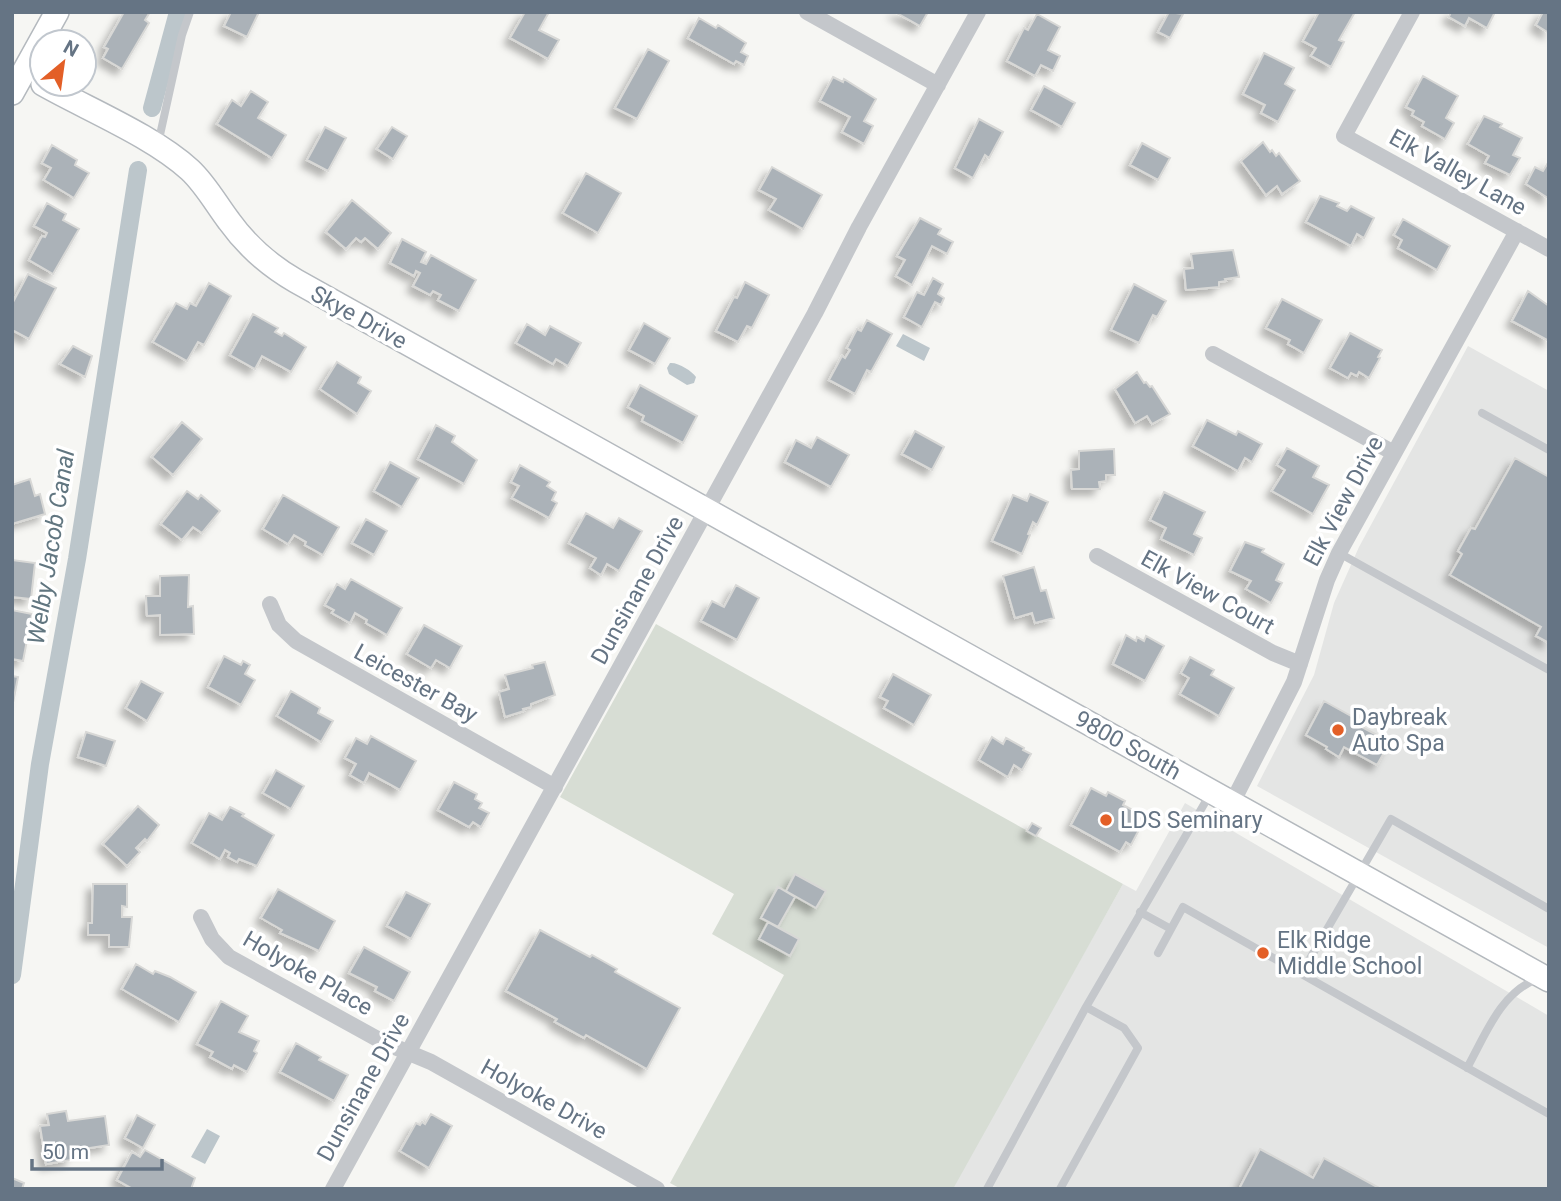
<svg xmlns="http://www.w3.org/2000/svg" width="1561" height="1201" viewBox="0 0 1561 1201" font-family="Roboto,sans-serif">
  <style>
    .built { fill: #e4e5e4 }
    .green { fill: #d7ddd4 }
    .water { fill: #bcc6cb }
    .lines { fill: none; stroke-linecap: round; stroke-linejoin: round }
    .canal { stroke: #bcc6cb; stroke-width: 18 }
    .building { fill: #abb2b8; stroke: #d8d8d6; stroke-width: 2; filter: url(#shadow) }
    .secondary-casing { stroke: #b4b9be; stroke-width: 26 }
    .lane { stroke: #c4c7cb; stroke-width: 8 }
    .street { stroke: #c4c7cb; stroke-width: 16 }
    .secondary { stroke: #fff; stroke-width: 23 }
    .poi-dot { fill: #e35f27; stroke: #fff; stroke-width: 2.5 }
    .labels { text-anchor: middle; stroke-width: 7; stroke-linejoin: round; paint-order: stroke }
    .street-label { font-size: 23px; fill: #657484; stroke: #fff }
    .poi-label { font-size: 23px; fill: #657484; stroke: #fff; text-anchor: start }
    .water-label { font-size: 24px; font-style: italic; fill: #617680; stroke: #fff }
  </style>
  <defs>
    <filter id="shadow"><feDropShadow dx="-6" dy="6" stdDeviation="3.5" flood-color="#0004"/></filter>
  </defs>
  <rect width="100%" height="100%" fill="#f6f6f3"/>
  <path class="built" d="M1468,346L1549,391V948L1257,786L1314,675L1334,603L1359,547Z
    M1185,803L1549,1016V1189H951L1123,884L1136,891Z"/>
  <path class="green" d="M656,624L1123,884L953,1189H681L670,1183L784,975L712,934L734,894L560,797Z"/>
  <path class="water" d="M903,334L930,348L924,361L896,346Z
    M670,363C678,362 692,371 696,377L694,383L687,385L669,374L667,368Z
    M207,1129L220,1136L205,1164L191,1157Z"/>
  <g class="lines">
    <path class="canal" d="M152,108L178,12
      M12,975L40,764L77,559L138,170"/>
  </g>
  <path class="building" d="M124,12H150L145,20L149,23L122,69L103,58L108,49L104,47Z
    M231,12H259L247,37L224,26Z
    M525,12H549L539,30L559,40L548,59L510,38Z
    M895,12H928L920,26Z
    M1169,12L1183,14L1170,38L1158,32Z
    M1319,12H1355L1339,40L1344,42L1331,67L1311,56L1316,48L1303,41Z
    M1451,12H1495L1487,28L1469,18L1465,26L1449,17Z
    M1543,12H1549V33L1536,25Z
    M1037,14L1060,27L1048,50L1060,56L1053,71L1041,65L1035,76L1007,61L1024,28L1028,30Z
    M699,18L716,28L718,25L746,43L741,52L748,56L744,65L736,61L734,64L688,38Z
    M648,49L669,61L637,119L615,108Z
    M1264,53L1294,68L1285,84L1295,90L1278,122L1261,113L1265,105L1243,94Z
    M1423,76L1458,96L1446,118L1454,123L1445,139L1422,126L1424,122L1412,115L1414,111L1406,107Z
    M833,77L843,82L844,79L876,99L864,121L873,126L864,144L842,132L850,117L820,101Z
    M1044,86L1075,103L1062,127L1031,110Z
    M251,91L268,102L258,118L286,135L272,158L217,124L232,100L241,106Z
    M1484,116L1502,124L1500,127L1522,138L1513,155L1520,158L1510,175L1485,163L1489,156L1468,144Z
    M979,119L1003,132L989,158L985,155L973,178L955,168Z
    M325,127L346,138L328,171L307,160Z
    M392,127L407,136L393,159L377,149Z
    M1263,142L1270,152L1272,150L1276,156L1279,153L1300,181L1282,194L1277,186L1266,195L1241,161Z
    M1142,143L1170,158L1158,180L1130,165Z
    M52,145L77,160L75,165L89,173L74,198L44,180L51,168L42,163Z
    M1549,161V197L1548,198L1526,184L1535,167L1543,171Z
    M772,167L822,195L803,229L769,210L776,199L759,190Z
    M586,173L621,193L598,233L563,213Z
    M1320,196L1339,203L1337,206L1347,211L1351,206L1374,218L1364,238L1357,234L1351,246L1306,222Z
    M352,200L391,233L378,249L365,238L361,242L356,238L346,249L326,232Z
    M47,203L66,214L63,220L79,229L53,274L29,260L42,236L45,237L47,233L34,226Z
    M920,218L941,229L938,234L953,242L947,254L932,246L912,285L896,276L905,260L897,256Z
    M1403,219L1450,246L1437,270L1398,248L1402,240L1394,235Z
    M402,239L426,252L421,262L426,264L431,255L476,280L459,311L438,300L441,295L433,291L430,295L413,286L420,273L416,271L414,276L390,263Z
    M1233,250L1239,277L1225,279L1226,281L1219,282V287L1186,290L1184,269L1193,268L1191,254Z
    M28,274L56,288L29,339L12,330V304Z
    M933,278L943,284L938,294L944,298L941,305L935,302L922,327L904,317L917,292L924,295Z
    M745,282L769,295L752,328L747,326L738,342L716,331L734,297L737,298Z
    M209,283L231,296L204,345L198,342L187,361L153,342L176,303L187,309L190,303L196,306Z
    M1134,284L1166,301L1157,317L1153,315L1139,343L1111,330Z
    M1528,291L1549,306V341L1512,321Z
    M1282,299L1322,320L1304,353L1288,344L1290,340L1266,328Z
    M253,314L278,328L275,332L282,336L284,333L306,347L291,372L262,356L255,369L230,355Z
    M867,320L892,334L871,372L867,370L855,394L829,380L842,356L845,358L850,350L847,348L857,329L861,331Z
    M644,323L670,338L655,364L629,350Z
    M527,324L545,335L550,326L581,343L568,366L556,359L553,364L516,343Z
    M1350,333L1382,350L1378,357L1380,358L1369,378L1359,372L1357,376L1351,373L1348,378L1330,368Z
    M73,346L92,356L85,377L60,364Z
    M337,362L361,377L358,383L371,391L357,414L320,389Z
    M1137,372L1144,383L1146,382L1150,387L1152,386L1170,414L1152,424L1147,416L1135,423L1115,389Z
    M640,385L697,416L683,443L642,421L644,416L628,407Z
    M1207,420L1236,435L1238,431L1262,444L1252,462L1245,458L1238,471L1193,446Z
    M182,422L202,439L173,475L152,457Z
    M436,425L455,436L452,442L477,460L464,484L418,459Z
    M915,431L944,447L932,470L902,454Z
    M817,437L849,455L831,487L785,462L796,440L811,448Z
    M1287,448L1319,466L1313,477L1329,485L1313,514L1272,491L1285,470L1277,465Z
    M1114,449L1115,475H1106V481L1099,482L1100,489H1072L1071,470L1079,469V451Z
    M1515,458L1549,477V643L1536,636L1541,627L1450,575L1462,554L1458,551L1471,528L1475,529Z
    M390,462L419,478L402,507L374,491Z
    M520,465L550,482L547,486L556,492L552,500L557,503L549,518L512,498L519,486L511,482Z
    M30,479L35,496L40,494L45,514L12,524V485Z
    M187,491L198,499L201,495L220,511L202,533L193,527L182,540L161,524Z
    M1164,492L1205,512L1194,534L1202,538L1194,555L1161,539L1166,528L1150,520Z
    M1030,494L1048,502L1037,525L1033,522L1028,534L1030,535L1022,554L992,541L1013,495L1027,501Z
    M283,495L339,527L323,555L305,545L306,542L294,535L288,544L263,529Z
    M586,513L613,528L619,518L642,531L619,571L607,564L601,575L590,568L596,558L569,543Z
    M366,519L387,531L374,555L352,543Z
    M1245,542L1264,549L1262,552L1284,564L1276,580L1282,583L1271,603L1246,589L1251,581L1230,571Z
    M12,560L35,563L31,599L12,597Z
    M1034,567L1041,591L1046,590L1054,618L1035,623L1032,613L1015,618L1003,576Z
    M189,575L188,607L193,606L194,634L160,635V615L147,616L146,596H160V576Z
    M351,579L402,608L387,635L366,623L367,620L355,613L350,623L332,613L334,610L325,605L337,584L345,589Z
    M736,585L759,598L737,640L701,621L712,601L724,607Z
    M12,610L32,614L23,661L12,659Z
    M424,625L462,646L450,668L436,660L431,668L407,654Z
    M1126,635L1136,641L1137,637L1144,641L1146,636L1164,646L1145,681L1113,664Z
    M224,656L241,665L243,661L250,665L245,674L255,680L241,705L208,687Z
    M1190,657L1214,670L1211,675L1234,688L1219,716L1180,694L1189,678L1181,673Z
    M545,662L555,695L531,704V707L523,709L524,711L505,717L499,692L509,689L505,675L533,668L532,665Z
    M893,674L931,695L914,725L884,708L888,701L880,697Z
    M12,676L18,677L12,708Z
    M141,681L163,693L147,721L126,708Z
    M291,691L320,708L318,713L333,721L321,742L277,716Z
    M1324,701L1360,721L1358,725L1390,742L1377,765L1344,747L1339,757L1326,749L1327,747L1306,735Z
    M86,732L115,741L106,766L78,757Z
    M371,736L416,761L400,790L369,773L364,783L350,775L356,764L345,758L356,738L367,744Z
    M992,737L1003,744L1006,738L1024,748L1023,750L1031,754L1022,770L1014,765L1008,777L979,760Z
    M276,770L304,786L291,809L263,793Z
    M454,782L477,794L475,799L482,803L479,808L489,813L481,827L473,822L469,827L438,810Z
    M1091,788L1106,796L1108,792L1125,801L1123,805L1142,815L1136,826L1140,828L1131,845L1126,842L1120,852L1071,825Z
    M138,806L159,825L147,841L145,839L136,848L140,852L127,866L103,844Z
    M230,807L244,814L242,816L274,835L257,866L239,859L237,862L228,857L230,853L225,850L220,859L192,843L209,813L222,820Z
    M1032,823L1041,828L1036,836L1027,831Z
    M795,874L826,891L816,908L786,891Z
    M93,884H127V907L122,906V917H132L129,947H109V935H88V923H92Z
    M778,887L795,897L778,927L761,918Z
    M278,889L335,921L319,951L280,933L282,930L261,918Z
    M406,892L430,904L411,939L387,926Z
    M768,922L799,939L790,956L759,939Z
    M540,930L590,957L592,955L617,969L615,972L680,1008L647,1069L586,1035L584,1038L555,1022L557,1019L506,991Z
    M364,947L410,972L394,1001L375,991L377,987L349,973Z
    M136,964L153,974L155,971L170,977L196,992L179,1022L122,989Z
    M221,1001L248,1016L239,1032L259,1041L254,1051L257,1053L247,1072L234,1065L232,1069L210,1057L213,1052L197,1044Z
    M296,1043L321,1057L319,1060L348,1075L334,1101L280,1072Z
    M66,1111L68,1121L105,1116L109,1145L70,1151L71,1160L46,1164L40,1126L49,1125L47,1114Z
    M431,1114L452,1126L429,1168L400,1151L416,1123L420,1125L422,1122L425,1124Z
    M137,1115L155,1125L143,1148L125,1138Z
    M1260,1149L1313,1178L1324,1158L1381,1189H1239Z
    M145,1150L195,1178L191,1189H133L117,1180L132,1152L140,1157Z
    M12,1178L24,1183L22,1189H12Z"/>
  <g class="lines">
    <g class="secondary-casing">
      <path id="secondary" d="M43,84C87,109 153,136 190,170C206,185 216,204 229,221C247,246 270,266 296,281L1549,980
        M12,93L57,12"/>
    </g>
    <path class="lane" d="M158,144L182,35L190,12
      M1482,413L1549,450
      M1339,553L1549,670
      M1140,912L1171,929L1158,953
      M1171,929L1183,907L1549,1114
      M1301,974L1391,819L1549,909
      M1467,1068C1485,1036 1500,993 1537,979
      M987,1189L1086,1007L1210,794
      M1060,1189L1138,1048L1124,1028L1086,1007"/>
    <path class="street" d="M807,12L938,85
      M1412,12L1344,136L1549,249
      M1213,354L1394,453
      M1097,556L1273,653L1300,664
      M270,604L279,625L296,641L555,787
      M1232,803L1294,682L1327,580L1339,553L1517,231
      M201,917L212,939L229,957L383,1042L431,1062L657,1189
      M333,1189L815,313L859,227L978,12"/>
    <use href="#secondary" class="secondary"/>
  </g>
  <g class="poi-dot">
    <circle cx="1338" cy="730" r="7"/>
    <circle cx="1106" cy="820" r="7"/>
    <circle cx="1263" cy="953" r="7"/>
  </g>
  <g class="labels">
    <g class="street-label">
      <text transform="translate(1458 172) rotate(29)" y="8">Elk Valley Lane</text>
      <text transform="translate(359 317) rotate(29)" y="8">Skye Drive</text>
      <text transform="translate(1343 501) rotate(-62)" y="8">Elk View Drive</text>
      <text transform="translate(637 590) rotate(-61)" y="8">Dunsinane Drive</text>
      <text transform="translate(1208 592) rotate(29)" y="8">Elk View Court</text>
      <text transform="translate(416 683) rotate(29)" y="8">Leicester Bay</text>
      <text transform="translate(1128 745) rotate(29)" y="8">9800 South</text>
      <text transform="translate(308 973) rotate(30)" y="8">Holyoke Place</text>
      <text transform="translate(363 1087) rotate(-61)" y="8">Dunsinane Drive</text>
      <text transform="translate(544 1099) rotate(29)" y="8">Holyoke Drive</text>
    </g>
    <g class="poi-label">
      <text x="1352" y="725">Daybreak<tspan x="1352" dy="26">Auto Spa</tspan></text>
      <text x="1120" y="828">LDS Seminary</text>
      <text x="1277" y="948">Elk Ridge<tspan x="1277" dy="26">Middle School</tspan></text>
    </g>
    <g class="water-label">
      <text transform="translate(51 547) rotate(-81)" y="8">Welby Jacob Canal</text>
    </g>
  </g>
  <rect width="1561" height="1201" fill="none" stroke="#657484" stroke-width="28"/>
  <g transform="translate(63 63) rotate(29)"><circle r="33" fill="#ffffff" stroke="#c1c7ce" stroke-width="2"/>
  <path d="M0-5L12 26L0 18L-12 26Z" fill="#e35f27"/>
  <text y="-10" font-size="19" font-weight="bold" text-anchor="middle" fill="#657484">N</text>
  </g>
  <path d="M32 1159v10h130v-10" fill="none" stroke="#657484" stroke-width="3.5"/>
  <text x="42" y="1159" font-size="21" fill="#657484" stroke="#ffffff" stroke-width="5" paint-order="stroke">50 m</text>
</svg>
